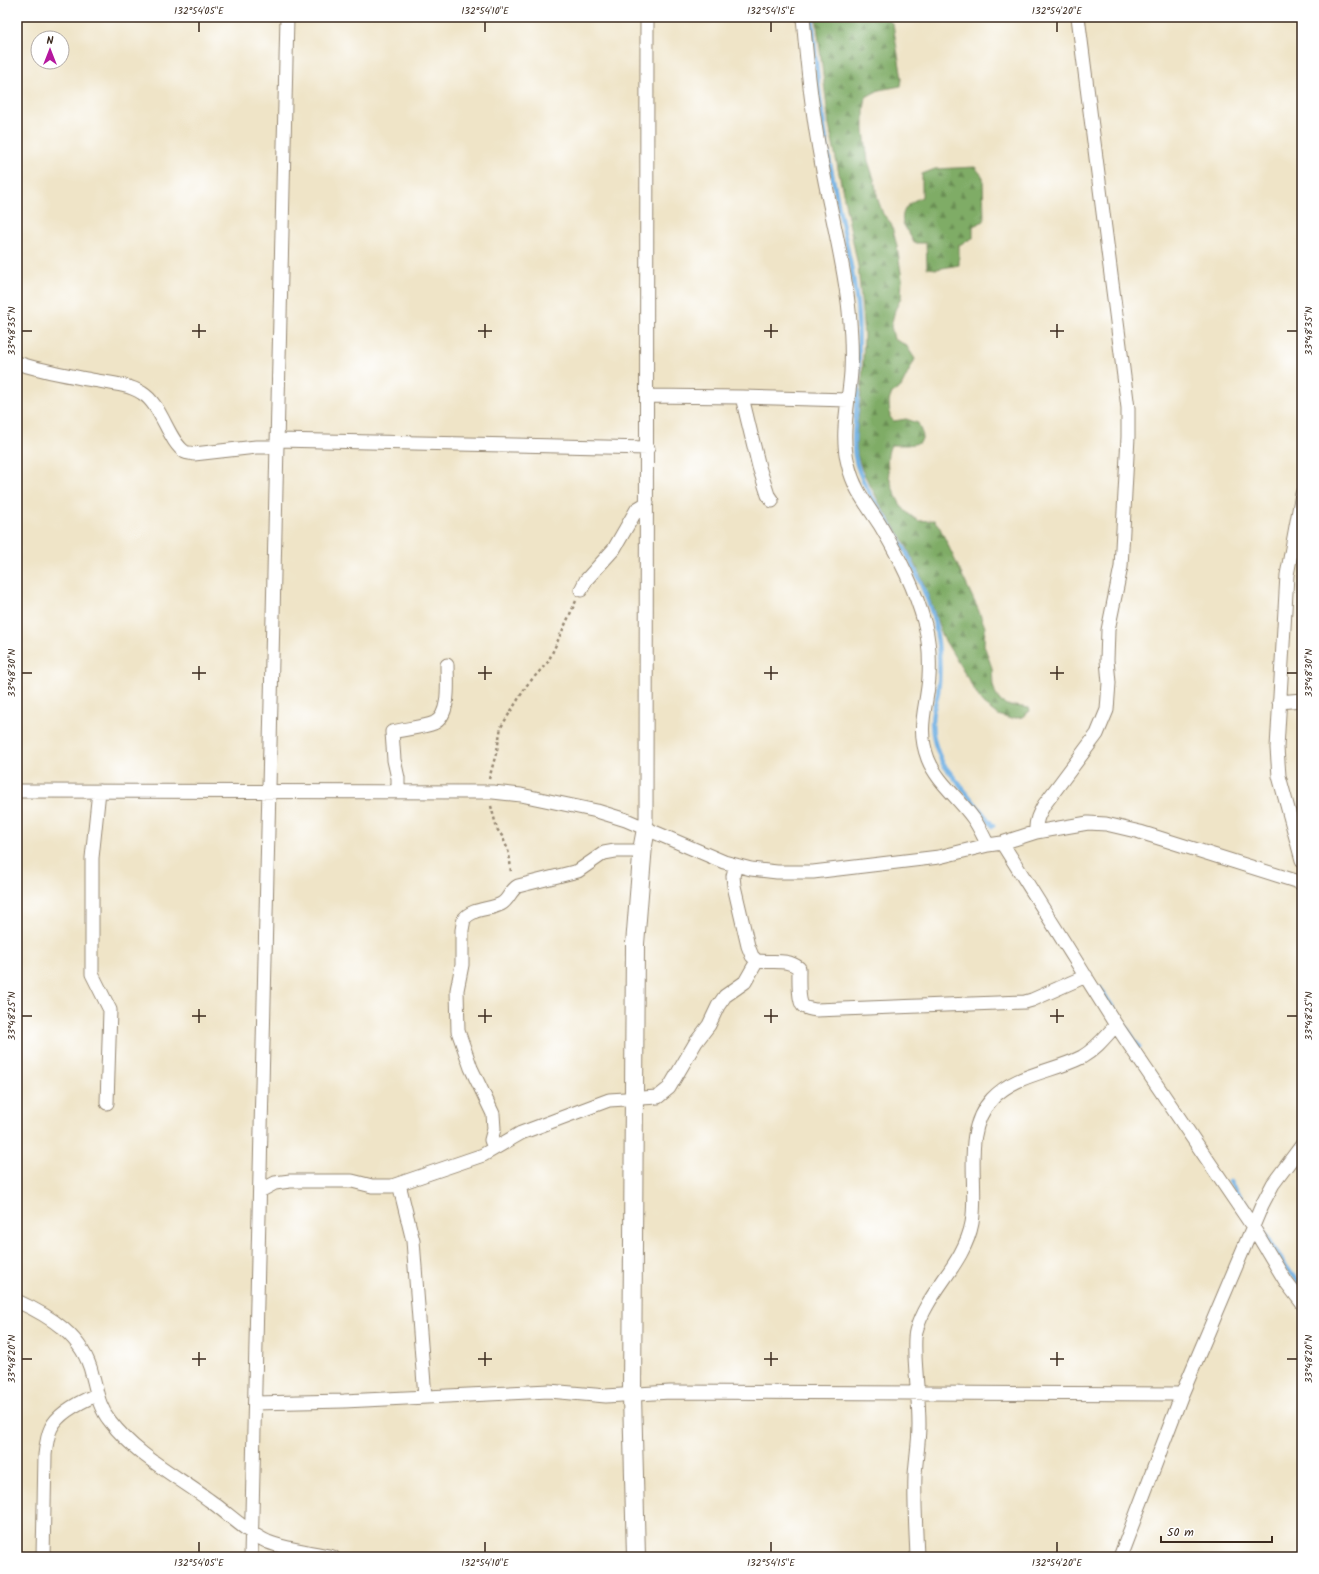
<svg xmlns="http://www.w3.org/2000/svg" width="1319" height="1574" viewBox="0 0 1319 1574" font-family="Kalam,sans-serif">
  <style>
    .forest { fill: url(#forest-firs); stroke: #5d6b42 }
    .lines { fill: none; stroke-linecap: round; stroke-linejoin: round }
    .stream { stroke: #6fb0e3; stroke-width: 4.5 }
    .street-casing { stroke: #958772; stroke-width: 15 }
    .secondary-casing { stroke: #958772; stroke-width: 20 }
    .path { stroke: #958772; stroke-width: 2.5; stroke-dasharray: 3 3; stroke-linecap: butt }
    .street { stroke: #fff; stroke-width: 13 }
    .secondary { stroke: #fff; stroke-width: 18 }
    .ticks { fill: none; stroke: #3b2a1e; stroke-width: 1.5 }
    .neatline { fill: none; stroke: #3b2a1e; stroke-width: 1.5 }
    .ticks-label { font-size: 10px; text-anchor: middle; fill: #3b2a1e }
  </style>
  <defs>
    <pattern id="forest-firs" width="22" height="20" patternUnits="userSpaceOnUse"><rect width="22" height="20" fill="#7fac66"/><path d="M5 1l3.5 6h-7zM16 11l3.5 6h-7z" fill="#698c53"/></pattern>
  </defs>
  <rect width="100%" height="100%" fill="#fff"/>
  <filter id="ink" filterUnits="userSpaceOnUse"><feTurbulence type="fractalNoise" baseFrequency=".025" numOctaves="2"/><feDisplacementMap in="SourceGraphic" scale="8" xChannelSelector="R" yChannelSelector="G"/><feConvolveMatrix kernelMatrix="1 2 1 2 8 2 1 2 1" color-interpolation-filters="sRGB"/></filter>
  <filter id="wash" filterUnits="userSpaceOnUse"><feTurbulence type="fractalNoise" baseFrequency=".012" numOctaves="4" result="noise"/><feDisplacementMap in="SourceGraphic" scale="16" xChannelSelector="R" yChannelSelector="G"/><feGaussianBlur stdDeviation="0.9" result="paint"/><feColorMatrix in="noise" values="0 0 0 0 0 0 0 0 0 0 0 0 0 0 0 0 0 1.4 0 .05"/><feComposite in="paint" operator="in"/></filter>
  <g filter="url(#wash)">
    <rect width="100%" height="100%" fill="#efe4c7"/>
    <path class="forest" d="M816,17H884L893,24L902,79L901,86L879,90L866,97L864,110V131L868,161L874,179L878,200L883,214L891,223L897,246L902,279L901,298L895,310L891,326L894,339L906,345L915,359L901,387L892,393L889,401L890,417L894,421L906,419L918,423L923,436L920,443L907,445H891C882,462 892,493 903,508C907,513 913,518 919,521L934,520L939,526L978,609L985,627L984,645L992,668L993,685L996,695L1001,702L1007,705L1029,708L1030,711L1022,717L1011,719L998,715L983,704L941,634L935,613L920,574L904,541L880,504L862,470L857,454L856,438L862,384L864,335L858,266L829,125Z
      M975,167L983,177L984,221L973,226V238L959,245V265L937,269L927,268L926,243H914C912,238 904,226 903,223C900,209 911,201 922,197V174L935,169Z"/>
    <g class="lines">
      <path class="stream" d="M812,17C816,71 822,125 833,179C841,221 852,262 857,304C860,337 859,369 857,401C856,419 852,438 855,456C860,486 885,515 900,541C911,560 927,595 933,616C939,640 941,668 938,693C937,699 934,706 933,712C930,730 935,748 943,764L993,826
        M1100,988L1139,1047
        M1230,1182L1248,1206
        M1260,1224L1272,1246L1302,1289"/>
    </g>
  </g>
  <g filter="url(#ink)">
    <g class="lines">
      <g class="street-casing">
        <path id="street" d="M803,17C807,65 812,113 821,160C830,211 844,260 849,311C851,331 852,352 851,372C849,402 840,434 848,464C854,490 866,503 880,525C899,557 915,588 925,625C929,641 930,659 929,677C927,707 916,728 928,759C937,782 959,798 973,818C979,826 983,836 988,845
          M17,363C42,371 67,375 92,380C108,383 128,384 142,393C162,405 168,441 185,452C187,453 191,453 194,454L256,447H277
          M647,396L742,397L848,400
          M742,397L759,467L768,495L772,501
          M278,440L648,448
          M1302,494L1287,575L1277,748L1279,776L1302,860
          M581,590L586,580L614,549L637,509L647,503
          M1279,702L1302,700
          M17,791L493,792L521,795L597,811L626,820L724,862L751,869L777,872H813L939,857L988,845L1002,843L1036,832L1088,823L1106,824L1140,832L1302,883
          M99,791L92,858V974L110,1010L107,1103
          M398,792V778L394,760L392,732C404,729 424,727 434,723C451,715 447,681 447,665
          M646,829L647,17
          M1036,832C1035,821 1039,814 1044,805L1097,734L1107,710L1109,683L1107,660L1108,630L1121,567L1128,437V408L1078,17
          M1002,843L1116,1025L1253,1227L1286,1282L1302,1303
          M736,865L733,876L734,886L748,946L752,956L757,961C771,963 787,958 799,968C799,976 798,1001 803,1006C806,1009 812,1009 816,1010L1025,1002L1032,1000L1086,976
          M494,1148L491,1140L494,1129L493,1114L471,1068L458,1031L457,990L462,965V930L464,919C473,908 489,910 501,904C509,900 510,890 518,886L578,871L604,853L615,851H642
          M399,1184L413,1241L425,1397
          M260,1191L275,1183L290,1181H352L372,1186H392L483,1155L521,1133L609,1100L658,1097L669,1088L696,1042L709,1025L718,1006L725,996L745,982L757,961
          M17,1301C50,1316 83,1336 92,1374C97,1391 98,1406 110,1421C136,1455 175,1475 209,1500C229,1514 246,1532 268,1542C288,1550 312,1552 333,1557
          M255,1403L344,1401L549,1391L606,1396L670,1392L1182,1394
          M43,1557L45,1455C46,1446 47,1436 51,1428C58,1413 82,1401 96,1395
          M251,1557L287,17
          M917,1557C916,1530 914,1502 915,1475C916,1459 919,1442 919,1425C919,1402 916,1379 915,1356C915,1348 914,1339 916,1331C927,1291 964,1265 972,1223C979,1183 961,1132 992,1099C1015,1074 1053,1072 1082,1057C1096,1049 1106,1036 1116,1025
          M1120,1557L1182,1394L1262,1205L1273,1184L1302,1145"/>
      </g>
      <g class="secondary-casing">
        <path id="secondary" d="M636,1557L632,1395L635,944L643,845L646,829"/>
      </g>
      <path class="path" d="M489,779L497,750L501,727L527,685L548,662L576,601
        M491,806L497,829L502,836L508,850L510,860L511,874"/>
      <use href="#street" class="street"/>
      <use href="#secondary" class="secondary"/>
    </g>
  </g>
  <path class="ticks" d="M199,22V32M485,22V32M771,22V32M1057,22V32M199,324V338M485,324V338M771,324V338M1057,324V338M22,331H32M192,331H206M478,331H492M764,331H778M1050,331H1064M1287,331H1297M199,666V680M485,666V680M771,666V680M1057,666V680M22,673H32M192,673H206M478,673H492M764,673H778M1050,673H1064M1287,673H1297M199,1009V1023M485,1009V1023M771,1009V1023M1057,1009V1023M22,1016H32M192,1016H206M478,1016H492M764,1016H778M1050,1016H1064M1287,1016H1297M199,1352V1366M485,1352V1366M771,1352V1366M1057,1352V1366M22,1359H32M192,1359H206M478,1359H492M764,1359H778M1050,1359H1064M1287,1359H1297M199,1542V1552M485,1542V1552M771,1542V1552M1057,1542V1552"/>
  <rect width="1319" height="1574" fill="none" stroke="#fff" stroke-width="44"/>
  <g transform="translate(50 50)"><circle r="19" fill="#ffffff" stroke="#b1aaa5"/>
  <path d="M0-3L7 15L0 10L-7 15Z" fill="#b5179e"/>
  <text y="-6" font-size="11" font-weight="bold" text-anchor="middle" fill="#3b2a1e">N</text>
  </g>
  <path d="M1161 1536v6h111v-6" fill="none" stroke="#3b2a1e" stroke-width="2"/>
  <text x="1167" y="1536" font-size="12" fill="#3b2a1e" stroke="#ffffff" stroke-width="3" paint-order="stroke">50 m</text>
  <rect x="22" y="22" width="1275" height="1530" class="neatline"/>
  <g class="ticks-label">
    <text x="199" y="14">132°54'05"E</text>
    <text x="485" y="14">132°54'10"E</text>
    <text x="771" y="14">132°54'15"E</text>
    <text x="1057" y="14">132°54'20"E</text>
    <text transform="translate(11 331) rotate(-90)" y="4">33°48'35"N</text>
    <text transform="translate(1308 331) rotate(-90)" y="4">33°48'35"N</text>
    <text transform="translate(11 673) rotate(-90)" y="4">33°48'30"N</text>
    <text transform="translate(1308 673) rotate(-90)" y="4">33°48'30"N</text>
    <text transform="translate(11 1016) rotate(-90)" y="4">33°48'25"N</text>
    <text transform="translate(1308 1016) rotate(-90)" y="4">33°48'25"N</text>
    <text transform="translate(11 1359) rotate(-90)" y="4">33°48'20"N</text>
    <text transform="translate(1308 1359) rotate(-90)" y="4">33°48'20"N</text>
    <text x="199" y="1566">132°54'05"E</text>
    <text x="485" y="1566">132°54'10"E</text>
    <text x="771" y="1566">132°54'15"E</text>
    <text x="1057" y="1566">132°54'20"E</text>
  </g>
</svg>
